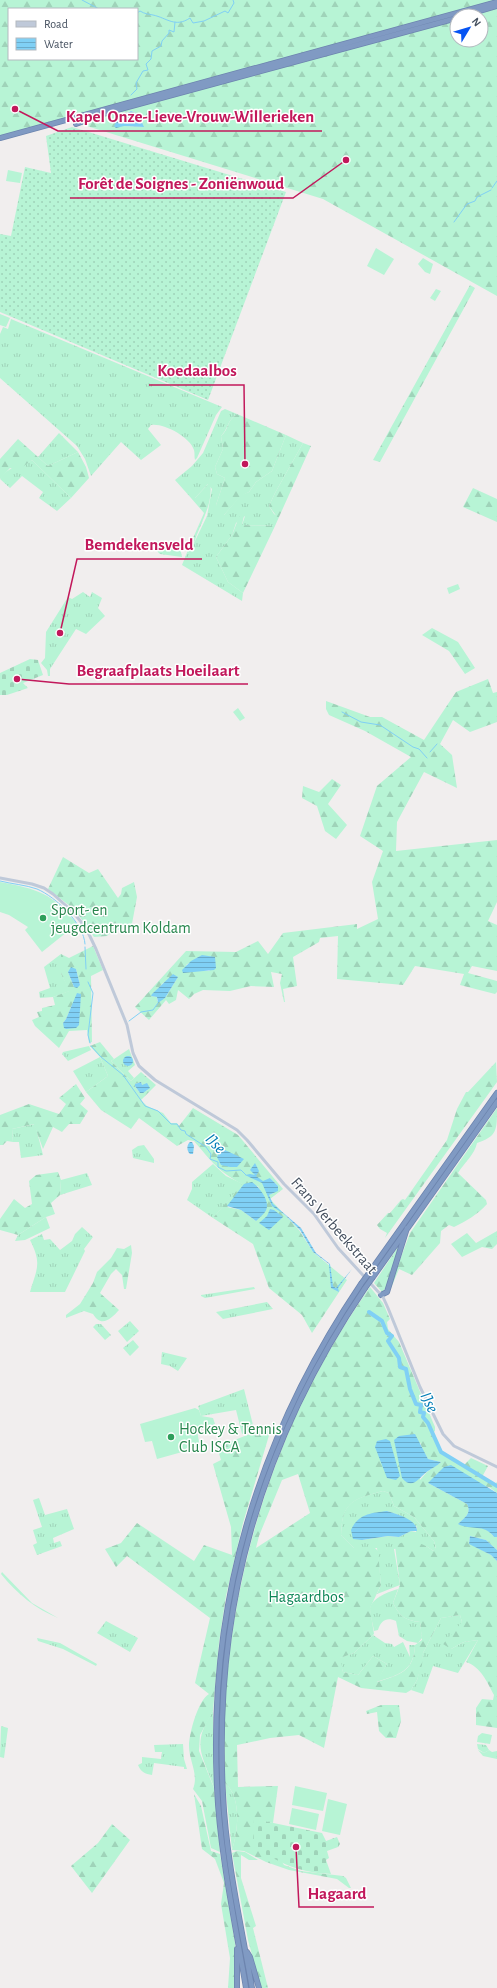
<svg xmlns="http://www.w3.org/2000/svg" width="497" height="1988" viewBox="0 0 497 1988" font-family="'Alegreya Sans',sans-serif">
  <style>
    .grass { fill: url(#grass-tufts); fill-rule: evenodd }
    .forest { fill: url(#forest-firs); fill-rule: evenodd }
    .cemetery { fill: url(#cemetery-stones) }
    .garden { fill: url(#garden-dots) }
    .pitch { fill: #b7f4d5 }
    .water { fill: url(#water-rules) }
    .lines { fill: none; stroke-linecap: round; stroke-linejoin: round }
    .stream { stroke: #80d0f5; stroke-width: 1 }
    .river { stroke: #80d0f5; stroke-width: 4 }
    .highway-casing { stroke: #6c84ae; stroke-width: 6 }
    .secondary { stroke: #bfc9d9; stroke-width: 3 }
    .highway { stroke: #809ac3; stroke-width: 4.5 }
    .highway-bridge-casing { stroke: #6c84ae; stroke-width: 6; stroke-linecap: butt }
    .highway-bridge { stroke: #809ac3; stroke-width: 4.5 }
    .leisure-dot { fill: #2e9e5b; stroke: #fff; stroke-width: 1.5 }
    .labels { text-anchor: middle; stroke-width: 3; stroke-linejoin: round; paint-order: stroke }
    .leisure-label { font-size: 16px; fill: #27864d; stroke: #fff; text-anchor: start }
    .street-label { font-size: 16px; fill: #444f5e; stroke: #fff }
    .park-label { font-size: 16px; fill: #0d8757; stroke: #fff }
    .water-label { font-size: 17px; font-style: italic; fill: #007cb5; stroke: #fff }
    .leader { fill: none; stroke: #c2185b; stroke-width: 1.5 }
    .callout-dot { fill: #c2185b; stroke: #fff; stroke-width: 1.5 }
    .callout-label { font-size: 17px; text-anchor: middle; font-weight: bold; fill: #c2185b; stroke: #fff; stroke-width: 3; stroke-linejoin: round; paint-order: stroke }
  </style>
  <defs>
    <pattern id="grass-tufts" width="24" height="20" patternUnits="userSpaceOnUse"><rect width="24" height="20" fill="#b7f4d5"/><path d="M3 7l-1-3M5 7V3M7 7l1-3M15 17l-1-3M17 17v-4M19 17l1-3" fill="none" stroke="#9fd3b9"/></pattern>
    <pattern id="forest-firs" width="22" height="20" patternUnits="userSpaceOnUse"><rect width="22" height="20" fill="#b7f4d5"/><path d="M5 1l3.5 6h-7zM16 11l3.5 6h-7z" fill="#9fd3b9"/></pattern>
    <pattern id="cemetery-stones" width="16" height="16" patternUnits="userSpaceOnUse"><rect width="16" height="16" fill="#b7f4d5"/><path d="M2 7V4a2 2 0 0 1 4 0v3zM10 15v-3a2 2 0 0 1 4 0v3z" fill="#9fd3b9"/></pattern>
    <pattern id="garden-dots" width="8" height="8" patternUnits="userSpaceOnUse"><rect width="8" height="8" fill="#b7f4d5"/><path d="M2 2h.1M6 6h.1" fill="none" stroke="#9fd3b9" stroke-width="1.8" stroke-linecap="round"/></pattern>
    <pattern id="water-rules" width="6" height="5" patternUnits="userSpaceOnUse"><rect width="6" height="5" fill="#80d0f5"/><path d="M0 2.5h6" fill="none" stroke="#6aabca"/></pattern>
  </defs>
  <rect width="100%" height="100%" fill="#f1eeee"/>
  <path class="grass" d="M11,319L222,407L216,415L197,458L195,460C194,457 195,453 194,450C190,437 164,423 151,425L148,429L161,445L141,460L121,442L91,476L85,459L77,446L0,378V334L3,327L8,329Z
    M225,409L237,414C226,422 229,428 221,436L223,449L215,467L217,474L225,478L216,505L224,515L241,495L249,492L256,482L272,471L286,435L303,443L275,493L269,506L274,514L279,517L275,526L242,525L245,516L236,523L232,535L216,557L228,582L243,593L242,601L182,565L190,545L194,543L207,516L212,489L208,484L195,498H191L175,480L192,466L203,453L221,411Z
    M59,433L78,452L48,466L38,457Z
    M32,460L71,498L57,511L39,498L43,492L22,476L10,488L0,479C10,464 19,469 32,460Z
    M157,541L180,547L182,557L160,554L155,549Z
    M83,592L90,597L92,592L102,598L98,608L105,616L86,634L76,629L50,669V676H48L47,670L41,663L45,658L46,632L68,597L72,599Z
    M61,954V973L70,991L53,997L40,998L39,992L50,988L44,967Z
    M89,1046L91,1050L68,1061L62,1054L63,1052Z
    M129,1049L135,1065L128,1071L134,1078L131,1081L111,1061Z
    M100,1057L108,1076L86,1092L73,1071Z
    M35,1124L43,1155L21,1158L19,1142H13L12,1129Z
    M144,1145L154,1159V1163L133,1158L132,1150L138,1146Z
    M213,1164L226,1176L243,1184L213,1218L187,1200L192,1189V1182Z
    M87,1173L92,1185L60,1195L61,1180Z
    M46,1217L50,1228L25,1240L15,1241L18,1235Z
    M82,1227L93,1237L84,1249L85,1251L65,1292H30C37,1268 42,1264 30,1240L42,1234L44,1240L50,1239L60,1250L72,1241L75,1234Z
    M254,1287L255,1289L205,1298L201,1296V1295Z
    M267,1302L273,1309L223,1319L216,1312Z
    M130,1321L139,1331L127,1342L118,1331Z
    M96,1324H101L111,1335L105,1340L93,1327Z
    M133,1340L139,1347L130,1356L123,1348Z
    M162,1352L187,1358L178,1371L170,1366L161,1364Z
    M244,1389L254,1429L242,1434L236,1410L201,1416L198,1406Z
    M383,1491L389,1493L394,1506L414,1517L434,1541L436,1549L433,1551C422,1540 408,1547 394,1549L400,1585L377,1594L381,1585L377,1548H354L341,1535C342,1501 353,1499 383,1491ZM387,1511L401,1516L417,1527L416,1532L411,1531L399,1537L388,1536L362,1540Z
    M39,1498L45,1515L67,1509L74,1529L53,1538L54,1543L60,1541L62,1546L37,1555L33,1545L37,1543L33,1530L42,1527L33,1500Z
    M2,1572L32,1603L58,1618C36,1609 17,1594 1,1574Z
    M398,1589L393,1603C400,1616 404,1620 420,1622L422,1638L418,1643L407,1641L399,1636L396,1621C387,1617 381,1620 378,1630L374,1631C373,1624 370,1615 370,1608C372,1598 390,1591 398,1589Z
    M460,1615L462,1622L451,1649L464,1642L478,1640L458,1673L433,1666L423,1694L411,1690L417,1680L421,1665L423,1653L441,1618Z
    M106,1621L138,1638L130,1652L97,1633Z
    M373,1635L385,1643L392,1644L394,1647L403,1642L410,1657L409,1645H415C414,1672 398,1675 376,1682L387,1664L373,1656L358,1675L343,1672L339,1658L354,1653Z
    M37,1638L60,1643L97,1664L96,1666L63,1649L38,1641Z
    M213,1711L214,1788C202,1753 191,1745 213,1711Z
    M1,1726L8,1728L4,1758L0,1757Z
    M482,1733L492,1735L490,1744L477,1742L478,1736Z
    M183,1744L184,1759L187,1769H184V1767L154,1763L152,1775C145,1774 141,1772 138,1765L142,1763V1757L161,1759L162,1752H155L154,1745Z
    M477,1744L486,1745L489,1750L484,1753L478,1749Z
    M225,1783C242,1797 238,1832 232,1850Z"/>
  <path class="forest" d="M0,0H497V296L323,199L64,119L0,136ZM9,9H137V59H9ZM457,16H481V40H457ZM131,111L138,114L143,127L124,126V113Z
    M470,285L475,288L380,462L373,460Z
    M237,414L286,435L272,471L256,482L249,492L241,496L224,515L218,516L216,505L225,478L217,474L215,467L223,449L221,436C230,428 225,423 237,414Z
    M18,439L48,466L78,452L86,467L89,478L71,498L32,460L17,471L10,468L0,479V459Z
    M303,443L311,446L279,517H277L269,506L275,493Z
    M210,482C214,504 200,523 194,543L190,545L204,513L191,498H195Z
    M473,488L497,499V522L463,507Z
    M246,506L242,525L275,526L243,593L228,582L216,557L232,535L243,507Z
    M432,628L458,642L475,668L465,674L449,651L422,635Z
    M488,679L493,693L497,692V722L470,732L453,720L440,744L452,755L457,788L424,772L397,822L396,851L497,840V902L488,921L497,925V971L472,966L468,973L497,981V992L495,994L460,985L464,974L415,966L403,985L337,979L338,936L320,938L319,942L293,957L297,986L283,989L285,1002H284L280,983L282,974L271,972L274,987L251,986L230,991L203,990L194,994L189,999L178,990L176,1000L169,1004L166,1000L149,1020L135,1007L186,951L236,952L258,941L268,954L283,933L357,924V929L378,919L372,882L383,851L360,836L377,786L411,757L365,731L329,715L326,709V701L370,717H382L424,740L456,692ZM199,957L210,971H194L186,965ZM178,977L165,998L157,1001V997L152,996L163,983Z
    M332,779L341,785L328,804L347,825L336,839L325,831L317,806L302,798L303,786L319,792Z
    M63,857L89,873L98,869L118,898L121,894L122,888L134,882L137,897L131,929L115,930L107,936L94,937L75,910L48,889Z
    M93,946L103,970L91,976L92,1042L89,1043L87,1030L69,1031L59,1048L35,1026L32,1020L39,1017L37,1012L42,1011V1008L55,1005L53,997L69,991L61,973V954L69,958ZM76,969L80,985L74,987L68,972ZM72,1005L76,1028L63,1023L66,1019Z
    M100,1042L114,1059L111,1061L131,1081L141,1072L156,1085L141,1100L147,1106L163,1113L171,1123H177L179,1126L193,1108L238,1135L283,1189L270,1199L299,1230L313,1252L347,1280L312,1333L302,1315L269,1288L253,1244L213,1218L242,1184C219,1172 211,1161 194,1141L188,1140L177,1146L139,1118L131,1129L101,1110L86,1092L108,1076L100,1057L90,1046ZM141,1082L142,1086L148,1090L140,1093L135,1086V1084ZM270,1178L278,1186L274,1193L268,1195ZM258,1186L260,1191L256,1221L241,1210L227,1207Z
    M496,1062L497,1082L385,1238L387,1233L380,1229L377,1225L388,1213H390L401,1200L403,1199L405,1200L447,1140L457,1109L466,1092H468Z
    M76,1084L85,1098L80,1104L88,1111L80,1124H69L62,1132L53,1127L43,1149L34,1124L12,1129L13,1142L7,1141L3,1145H0V1115L29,1104L59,1114L66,1104L59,1098Z
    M497,1108C497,1131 497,1136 477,1143C475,1154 464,1163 458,1173L486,1200L487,1204C477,1215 466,1221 454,1227L449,1225L441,1231L440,1243L412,1275L399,1269L389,1293L388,1292L410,1233Z
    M58,1172L61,1180L60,1195L51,1203L55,1214L46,1217L18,1235L0,1230V1219L14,1199L25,1208L32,1204L29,1181L36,1175Z
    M497,1231V1244L492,1249L482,1247L462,1257L451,1244L467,1233L476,1243Z
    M131,1245L132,1253L126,1289H124L122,1275L116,1269L111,1274L100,1293L119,1310C111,1319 101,1328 93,1314L84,1311L66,1318V1315L80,1304L93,1283L97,1272L111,1258L117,1248L124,1249Z
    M398,1247L399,1249L386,1288L382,1292L374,1283Z
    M370,1287L383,1303L390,1319L387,1322L388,1329L399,1342L435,1427V1431L432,1433L441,1452L463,1466L471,1458L488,1466L482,1477L494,1485L497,1482V1493L489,1487L428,1483L467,1504C472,1513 465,1518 459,1523C472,1531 483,1521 494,1537H497V1550L486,1540L470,1536L469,1543L491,1555L497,1561V1728L476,1725V1708L482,1699L493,1700L494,1695C487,1682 481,1667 466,1662L478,1640L464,1642L451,1649L443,1644L462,1622L460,1615L441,1618L423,1653L422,1665L417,1680L411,1690L406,1693L361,1688L338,1677L324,1748L299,1735L270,1738L237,1745L238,1787L278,1786L273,1823L254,1820L284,1865L301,1871L343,1876L346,1878L351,1888H349L337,1879L289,1870L266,1862L244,1851L232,1850C238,1832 242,1797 225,1783C225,1762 224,1741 224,1720C231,1563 280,1415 370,1287ZM420,1442L423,1451L428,1459L441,1462L427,1472L420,1480ZM298,1474L310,1513L256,1548L259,1536L282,1480ZM383,1491L389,1493L394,1506L414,1517L434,1541L436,1548L433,1551C424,1542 405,1538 395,1546L400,1585L393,1603C400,1616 404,1620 420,1622L422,1640L415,1645C414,1672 399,1675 377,1682L387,1664L373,1656L358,1675L343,1672L340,1658L354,1653L374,1634L370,1608L381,1585L378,1551L374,1547L354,1548L341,1535C342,1501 354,1499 383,1491Z
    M267,1427L270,1432L243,1523L226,1596L219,1643L213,1711L200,1735L199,1751L214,1788L220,1852L211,1848L202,1801L193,1789C199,1774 189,1761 189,1746C189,1734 198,1700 209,1694L195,1683L210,1618L127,1556L116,1567L105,1549L121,1543L137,1523L194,1561L204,1545L232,1555L231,1527L213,1464L221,1460L217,1447Z
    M381,1705H399L401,1721L396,1738H386L379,1731L377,1712L367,1714L366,1711Z
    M478,1750L484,1753L489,1750L492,1752L497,1751V1759L483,1756Z
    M194,1794L201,1806L211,1851L220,1854L235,1943L236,1988H228L230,1958L221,1904L224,1883L215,1859L202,1849Z
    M112,1824L130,1840L92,1893L71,1866L98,1843Z
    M237,1851L245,1852L258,1860H249L241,1855V1878L256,1926L253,1928L268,1988H261L248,1940L232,1853Z"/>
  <path class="cemetery" d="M30,659L38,660L43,675L23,683L28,688L7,695H0V673Z
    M254,1819L322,1833L326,1841L337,1837L340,1844L338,1847L327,1851L329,1858L326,1860L331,1874C299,1873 280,1863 253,1847Z"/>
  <path class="garden" d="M72,127L286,192L208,400L0,312V234L11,236L25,167L51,173L46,136Z"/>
  <path class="pitch" d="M8,170L22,173L20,183L6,181Z
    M376,248L394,259L384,275L367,266Z
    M423,258L433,264L430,274L425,272L418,264Z
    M436,289L441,291L435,301L430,298Z
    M0,314L10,318L6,327L0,325Z
    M458,584L460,589L449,594L447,588Z
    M238,708L245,718L240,721L233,712Z
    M0,882C37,889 53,893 77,924L42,952L25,930L28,927L9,915L0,912Z
    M195,1408L199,1410L201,1416L213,1418L215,1424L197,1431L200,1447L157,1459L152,1441L145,1442L140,1424Z
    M295,1786L327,1793L323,1811L292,1805Z
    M328,1799L347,1804L340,1835L322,1831Z
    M292,1808L319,1814L316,1830L289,1824Z"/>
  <path class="water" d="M131,111L138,114L144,127L124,126L116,128L114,126L120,114L127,113Z
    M202,955L215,957L216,968L214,970L183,973L182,970L191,961Z
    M71,967L76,969L80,985L77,988L74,987L68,972Z
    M173,974L178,977L165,998L158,1003L157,997L151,996L152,994Z
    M77,993L81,994L79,1025L76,1028L66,1029L64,1028L63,1023L66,1019Z
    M123 1061a5 5 0 1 1 10 0a5 5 0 1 1-10 0Z
    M141,1082L142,1085L147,1083L150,1088L143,1093H140L135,1086V1084Z
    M190,1142H192L194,1146L193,1154H190C187,1152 186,1145 190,1142Z
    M225,1150L244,1159L237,1167H230L221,1165L217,1157L220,1151Z
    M255,1163L259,1171L256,1176L263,1181L270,1178L278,1186V1191L269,1195L273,1204L301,1228L316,1253L330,1264L333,1286L336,1288L352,1269L338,1288L339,1292L331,1288L329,1264L313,1252L300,1230L285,1215L272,1206L262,1183L245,1175L250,1174L255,1175L250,1170Z
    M252,1182C259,1187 272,1202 265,1212C263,1215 259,1218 256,1221L241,1210L227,1206L244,1184Z
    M270,1209L274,1210L283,1217L269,1230L259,1223L267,1216Z
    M415,1434L428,1459L441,1462C437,1466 432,1468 428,1471C419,1477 413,1491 402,1478L394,1440L399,1436Z
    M386,1439L390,1441L400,1476L396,1480L387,1478L375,1447L377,1441Z
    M451,1465L497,1493V1537H494C484,1523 471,1531 458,1524C464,1518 472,1514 467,1504L428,1483L444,1467Z
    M387,1511C396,1514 417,1519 417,1531H411L399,1537L388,1536L362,1540L353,1539L351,1530C358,1514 371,1513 387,1511Z
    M470,1536L486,1540L497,1550V1561L491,1555L469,1544Z"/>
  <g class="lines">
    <path class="stream" d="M82,0L99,9
      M137,13L140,11C145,14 148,14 153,15C167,18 175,28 190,18L193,23L204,21L225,11L228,13L234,3L233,0
      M131,95L137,89L136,83L143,71L148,70L146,64L151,59L152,51L161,46L162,41L169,33V30L174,32L175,22
      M492,188L497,181
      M454,222L467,204L475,201L477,197L491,190
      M342,712L361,722L380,725L413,747L419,749L427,758
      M430,752L437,744
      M0,881C12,884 26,885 37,889C56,897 84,924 85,944
      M85,947L86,969
      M88,982L93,993L88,1035L90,1043
      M129,1021L141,1012L153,1010L158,1003
      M91,1046L101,1057L123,1075L145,1106L158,1111L171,1124H177L181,1130L185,1131L186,1134L206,1147L211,1154L210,1159L218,1162V1167L226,1171L241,1170L246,1175"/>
    <path class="river" d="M369,1312L382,1321L387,1333L392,1336L388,1341L399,1358L400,1367L406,1369L410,1389L416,1404L421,1405L420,1412L424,1413L423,1417L428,1423L441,1452L497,1486"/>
    <g class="highway-casing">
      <path id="highway" d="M462,16L497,6
        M102,114L457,18
        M76,124L103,114
        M0,138L497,2
        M369,1273L497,1093
        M373,1277L497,1102
        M381,1295L387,1292L407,1228
        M237,1949V1988
        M247,1952L250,1957L259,1988
        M246,1988C235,1922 220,1854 217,1787C208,1602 258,1437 361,1284
        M252,1988C241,1924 226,1860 223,1795C213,1609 260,1443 365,1288"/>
    </g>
    <path class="secondary" d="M0,878L32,884L44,888L53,894L73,912L86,928L96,949L127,1025L133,1053L139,1066L155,1080L237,1130L247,1140L284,1184L314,1214L338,1248L383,1297L388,1308L420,1387L443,1434L454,1446L497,1467"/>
    <use href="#highway" class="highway"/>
    <g class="highway-bridge-casing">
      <path id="highway-bridge" d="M361,1284L369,1273
        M365,1288L373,1277"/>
    </g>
    <use href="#highway-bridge" class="highway-bridge"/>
  </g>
  <g class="leisure-dot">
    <circle cx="43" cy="918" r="4"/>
    <circle cx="171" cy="1437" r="4"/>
  </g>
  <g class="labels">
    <g class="leisure-label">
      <text x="51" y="915">Sport- en<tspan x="51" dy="18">jeugdcentrum Koldam</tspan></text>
      <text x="179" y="1434">Hockey &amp; Tennis<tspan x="179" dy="18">Club ISCA</tspan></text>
    </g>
    <g class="street-label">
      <text transform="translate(335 1225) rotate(49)" y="6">Frans Verbeekstraat</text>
    </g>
    <g class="park-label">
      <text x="306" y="1602">Hagaardbos</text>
    </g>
    <g class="water-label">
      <text transform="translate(216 1143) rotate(46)" y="6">IJse</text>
      <text transform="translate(430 1402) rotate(64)" y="6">IJse</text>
    </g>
  </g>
  <path class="leader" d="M15 109L58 131H322M346 160L293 198H70M245 464L244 385H149M60 633L77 559H202M17 679L69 684H248M296 1847L299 1907H374"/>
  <g class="callout-dot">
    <circle cx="15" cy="109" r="4"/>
    <circle cx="346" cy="160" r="4"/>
    <circle cx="245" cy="464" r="4"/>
    <circle cx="60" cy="633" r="4"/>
    <circle cx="17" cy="679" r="4"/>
    <circle cx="296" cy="1847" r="4"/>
  </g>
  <g class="callout-label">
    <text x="190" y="122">Kapel Onze-Lieve-Vrouw-Willerieken</text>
    <text x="181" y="189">Forêt de Soignes - Zoniënwoud</text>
    <text x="197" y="376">Koedaalbos</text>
    <text x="139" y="550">Bemdekensveld</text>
    <text x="158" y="676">Begraafplaats Hoeilaart</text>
    <text x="337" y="1899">Hagaard</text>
  </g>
  <rect x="8" y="8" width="130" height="52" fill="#ffffff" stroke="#b4b9bf"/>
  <rect x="16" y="21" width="20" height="6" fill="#bfc9d9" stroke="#b4b9bf"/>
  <text x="44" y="28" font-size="12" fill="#444f5e">Road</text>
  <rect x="16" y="38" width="20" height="12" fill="url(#water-rules)" stroke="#b4b9bf"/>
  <text x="44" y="48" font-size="12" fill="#444f5e">Water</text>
  <g transform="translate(469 28) rotate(52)"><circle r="19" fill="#ffffff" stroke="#b4b9bf"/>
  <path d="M0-3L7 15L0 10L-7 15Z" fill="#0654f3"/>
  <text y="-6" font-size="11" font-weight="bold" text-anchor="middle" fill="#444f5e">N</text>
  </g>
</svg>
